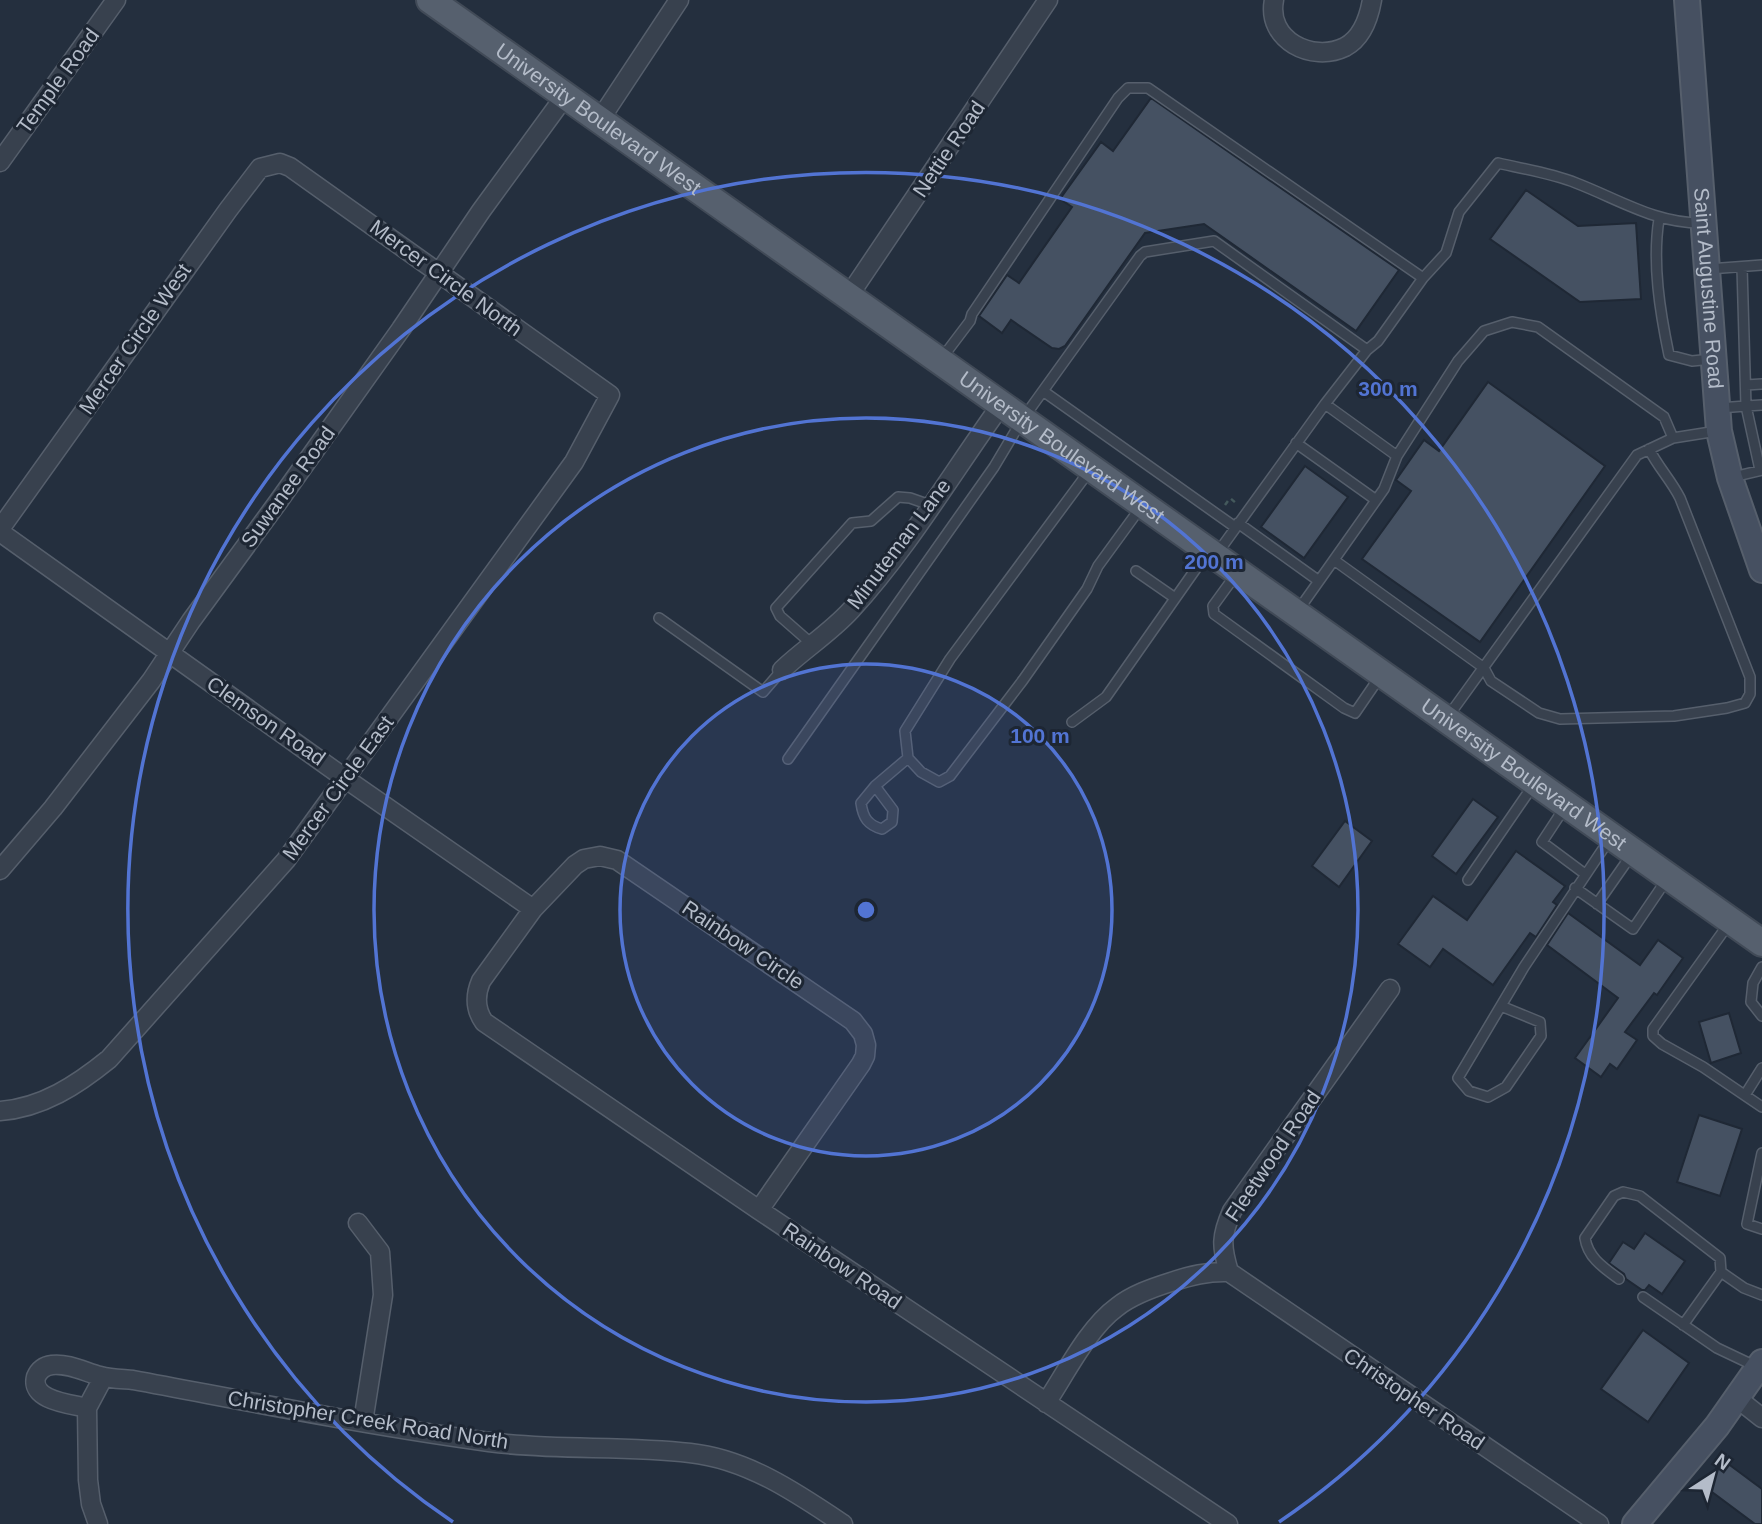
<svg xmlns="http://www.w3.org/2000/svg" width="1762" height="1524" viewBox="0 0 1762 1524" font-family="Helvetica,sans-serif">
  <style>
    .building { fill: #455162; stroke: #1f2835; stroke-width: 2 }
    .lines { fill: none; stroke-linecap: round; stroke-linejoin: round }
    .service-casing { stroke: #565f6c; stroke-width: 12 }
    .minor-casing { stroke: #565f6c; stroke-width: 21 }
    .secondary-casing { stroke: #565f6c; stroke-width: 28 }
    .primary-casing { stroke: #414a57; stroke-width: 30 }
    .path { stroke: #44595c; stroke-width: 2.5; stroke-dasharray: 5 5; stroke-linecap: butt }
    .service { stroke: #38414e; stroke-width: 9 }
    .minor { stroke: #38414e; stroke-width: 18 }
    .secondary { stroke: #465061; stroke-width: 24 }
    .primary { stroke: #56606e; stroke-width: 26 }
    .ring { fill: none; stroke: #5274d3; stroke-width: 3.5 }
    .labels { text-anchor: middle; stroke-width: 6; stroke-linejoin: round; paint-order: stroke }
    .street-label { font-size: 21px; fill: #b4bcc9; stroke: #1d2633 }
    .centre { fill: #5274d3; stroke: #1d2633; stroke-width: 3.5 }
    .ring-label { font-size: 21px; text-anchor: middle; font-weight: bold; fill: #5274d3; stroke: #1d2633; stroke-width: 6; stroke-linejoin: round; paint-order: stroke }
  </style>
  <rect width="100%" height="100%" fill="#242f3e"/>
  <path class="building" d="M1151,98L1399,270L1356,331L1204,224L1145,233L1065,346L1059,349L1052,348L1011,320L1002,333L979,316L1007,275L1019,283L1072,207L1060,199L1101,142L1113,151Z
    M1526,190L1578,226L1636,223L1641,299L1580,302L1490,239Z
    M1488,382L1605,466L1480,642L1362,559L1411,491L1396,480L1424,440L1439,451Z
    M1305,466L1348,497L1304,558L1261,527Z
    M1473,799L1498,817L1456,874L1432,856Z
    M1345,821L1372,841L1339,887L1312,866Z
    M1516,851L1565,886L1553,902L1557,905L1536,937L1530,933L1493,985L1443,949L1430,967L1398,944L1433,896L1467,920Z
    M1568,913L1640,965L1658,940L1683,958L1657,995L1654,993L1625,1032L1637,1040L1617,1069L1610,1064L1601,1077L1575,1058L1618,998L1547,945Z
    M1729,1013L1741,1053L1711,1063L1699,1022Z
    M1699,1115L1742,1129L1720,1196L1677,1182Z
    M1645,1233L1685,1261L1662,1294L1649,1285L1645,1290H1642L1626,1279L1624,1274L1609,1263L1623,1242L1634,1249Z
    M1643,1330L1689,1363L1648,1422L1601,1389Z
    M1723,1460L1762,1489V1524H1755L1704,1486Z"/>
  <g class="lines">
    <g class="service-casing">
      <path id="service" d="M1659,219C1652,263 1660,312 1669,355L1692,361L1712,359
        M1742,267L1746,406L1762,405
        M1709,269L1762,265
        M1423,278L1446,253L1459,212L1498,163C1523,169 1551,173 1576,183C1618,199 1656,224 1703,223
        M942,358L970,321L972,314L1118,98L1128,88H1148L1423,278L1378,341L1367,350L1325,404L1216,555
        M1746,385L1762,384
        M1043,391L1235,527
        M1325,404L1397,456
        M1719,408L1746,406L1760,470
        M1296,443L1376,500
        M1733,477L1762,470
        M1238,523L1319,581
        M1334,560L1484,668L1491,681L1539,713L1560,719L1674,716L1727,708L1745,703L1750,694V677L1680,498C1671,480 1658,467 1649,449
        M1136,571L1175,598
        M1237,573L1213,606L1214,614L1344,708L1355,713L1381,675
        M1297,612L1384,489L1397,456L1458,361L1484,331L1512,322L1538,327L1664,417L1673,438
        M659,618L763,692L782,670
        M813,645L780,616L776,608L852,523L871,521L898,497L910,498L930,505
        M1447,718L1637,455L1673,438L1717,431
        M1072,722L1106,697L1207,553
        M908,758L921,772L939,782L950,776L1023,680L1087,589L1098,566L1141,507
        M788,759L994,467L1022,420L1140,256L1145,252L1214,241L1367,350
        M875,786L893,810L892,822L882,829C868,825 863,818 861,803L875,786L908,758L905,731L950,659L1090,470
        M1565,807L1542,842L1585,874
        M1468,880L1534,784
        M1575,888L1633,929L1667,879
        M1597,904L1632,854
        M1730,922L1653,1029V1036L1662,1044L1703,1067L1762,1107
        M1762,967L1753,983L1751,1002L1762,1016
        M1501,1006L1540,1022L1541,1036L1506,1087L1488,1097L1469,1091L1458,1078L1524,967L1611,837
        M1745,1095L1762,1068
        M1762,1153L1747,1224L1762,1229
        M1721,1272L1744,1288L1762,1295
        M1619,1279C1604,1268 1588,1258 1585,1238L1614,1196L1623,1192L1640,1196L1720,1258L1721,1272L1683,1325
        M1643,1297L1717,1348L1757,1367"/>
    </g>
    <g class="minor-casing">
      <path id="minor" d="M1274,0C1266,40 1312,63 1345,47C1362,38 1369,17 1372,0
        M599,121L679,0
        M0,162L116,0
        M848,297L1048,0
        M0,529L228,210L260,168L280,163L290,167L610,395L574,462L286,860L109,1059C77,1085 42,1108 0,1111
        M0,532L346,779L533,909
        M782,670C804,649 830,633 851,610C908,548 952,473 1001,405
        M0,870L53,808L151,681L191,621L278,502L401,329L481,211L565,96
        M759,1210L861,1064L865,1056L866,1045L863,1034L853,1021L617,860L600,856L584,859L575,865L533,909L481,981C475,995 475,1009 484,1022L759,1210L1228,1524
        M358,1223L380,1252L383,1295L363,1422
        M1229,1272C1221,1246 1221,1236 1232,1211L1390,989
        M1738,1399L1762,1418
        M1046,1403C1066,1373 1088,1328 1117,1307C1132,1295 1152,1288 1171,1282C1190,1276 1208,1271 1229,1272L1599,1524
        M87,1408C72,1404 30,1401 36,1377C39,1370 44,1366 52,1365C68,1363 85,1372 100,1376C111,1379 123,1379 133,1380C252,1402 370,1426 489,1442C555,1451 624,1445 690,1453C747,1459 797,1493 843,1524
        M98,1524L91,1504L88,1480L87,1408L103,1378"/>
    </g>
    <g class="secondary-casing">
      <g id="secondary">
        <path id="s1" d="M1687,0L1719,431L1730,478L1762,570"/>
        <path d="M1635,1524L1717,1426L1762,1362"/>
      </g>
    </g>
    <g class="primary-casing">
      <g id="primary">
        <path id="s2" d="M430,0L1762,943"/>
      </g>
    </g>
    <path class="path" d="M1225,505L1230,498L1237,504"/>
    <use href="#service" class="service"/>
    <use href="#minor" class="minor"/>
    <use href="#secondary" class="secondary"/>
    <use href="#primary" class="primary"/>
  </g>
  <circle cx="866" cy="910" r="246" fill="#5274d3" fill-opacity=".12"/>
  <g class="ring">
    <circle cx="866" cy="910" r="246"/>
    <circle cx="866" cy="910" r="492"/>
    <path d="M453 1522A738 738 0 1 1 1279 1522"/>
  </g>
  <g class="labels">
    <g class="street-label">
      <text transform="translate(58 81) rotate(-54)" y="7">Temple Road</text>
      <text dy="7" stroke="none"><textPath href="#s2" startOffset="206">University Boulevard West</textPath></text>
      <text transform="translate(949 149) rotate(-56)" y="7">Nettie Road</text>
      <text transform="translate(446 278) rotate(36)" y="7">Mercer Circle North</text>
      <text dy="7" stroke="none"><textPath href="#s1" startOffset="289">Saint Augustine Road</textPath></text>
      <text transform="translate(135 339) rotate(-55)" y="7">Mercer Circle West</text>
      <text dy="7" stroke="none"><textPath href="#s2" startOffset="774">University Boulevard West</textPath></text>
      <text transform="translate(288 487) rotate(-54)" y="7">Suwanee Road</text>
      <text transform="translate(899 544) rotate(-53)" y="7">Minuteman Lane</text>
      <text transform="translate(266 721) rotate(35)" y="7">Clemson Road</text>
      <text dy="7" stroke="none"><textPath href="#s2" startOffset="1340">University Boulevard West</textPath></text>
      <text transform="translate(338 788) rotate(-54)" y="7">Mercer Circle East</text>
      <text transform="translate(743 945) rotate(34)" y="7">Rainbow Circle</text>
      <text transform="translate(1273 1156) rotate(-56)" y="7">Fleetwood Road</text>
      <text transform="translate(842 1266) rotate(34)" y="7">Rainbow Road</text>
      <text transform="translate(1414 1399) rotate(34)" y="7">Christopher Road</text>
      <text transform="translate(368 1420) rotate(9)" y="7">Christopher Creek Road North</text>
    </g>
  </g>
  <circle cx="866" cy="910" r="10" class="centre"/>
  <g class="ring-label">
    <text x="1388" y="396">300 m</text>
    <text x="1214" y="569">200 m</text>
    <text x="1040" y="743">100 m</text>
  </g>
  <g transform="translate(1713 1475) rotate(36)" stroke="#1d2633" stroke-width="5" paint-order="stroke">
  <path d="M0-5L12 26L0 18L-12 26Z" fill="#b4bcc9"/>
  <text y="-10" font-size="19" font-weight="bold" text-anchor="middle" fill="#b4bcc9">N</text>
  </g>
</svg>
